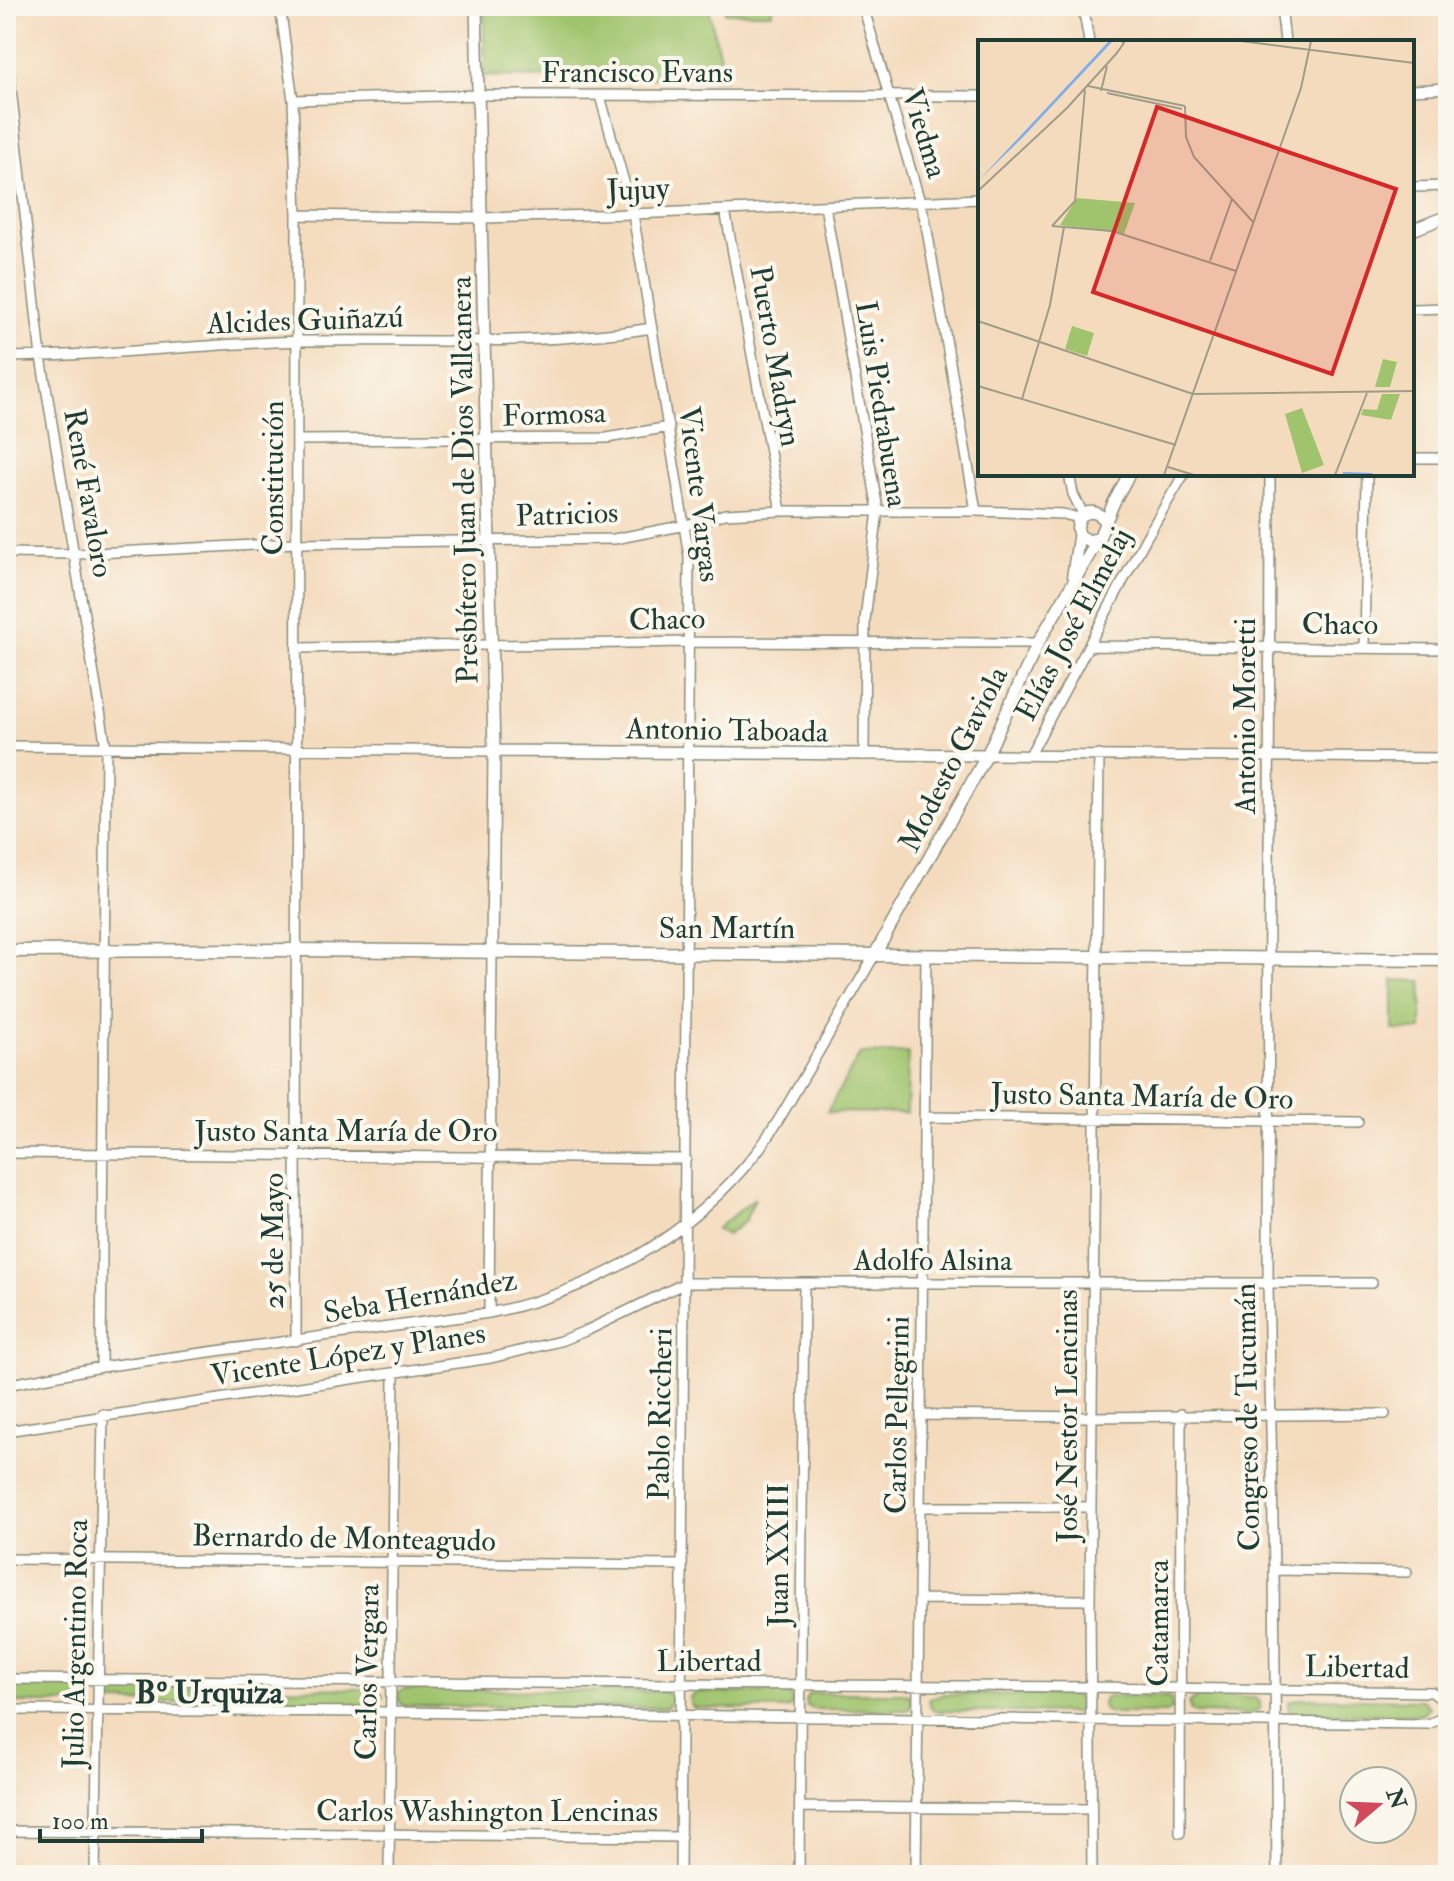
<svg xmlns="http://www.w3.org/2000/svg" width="1454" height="1881" viewBox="0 0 1454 1881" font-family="'IM FELL Double Pica',serif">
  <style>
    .green { fill: #a0c46d; stroke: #608050; stroke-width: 2 }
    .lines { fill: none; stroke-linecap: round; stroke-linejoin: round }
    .minor-casing { stroke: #8a8c79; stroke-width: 12 }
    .tertiary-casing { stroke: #8a8c79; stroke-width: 14 }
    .secondary-casing { stroke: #8a8c79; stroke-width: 15 }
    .minor { stroke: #fff; stroke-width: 9 }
    .tertiary { stroke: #fff; stroke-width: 11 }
    .secondary { stroke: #fff; stroke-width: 12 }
    .labels { text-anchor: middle; stroke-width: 8; stroke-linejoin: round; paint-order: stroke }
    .street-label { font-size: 30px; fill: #1f3d34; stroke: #fbf7ec }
    .neighbourhood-label { font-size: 32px; font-weight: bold; fill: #1f3d34; stroke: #fbf7ec }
    .inset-river { fill: none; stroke: #7eafea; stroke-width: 4 }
    .inset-road { fill: none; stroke: #9f9c87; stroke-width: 2 }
    .view { fill: #d62828; fill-opacity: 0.15; stroke: #d62828; stroke-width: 4 }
    .inset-edge { fill: none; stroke: #1f3d34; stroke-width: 4 }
  </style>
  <rect width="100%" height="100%" fill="#fbf7ec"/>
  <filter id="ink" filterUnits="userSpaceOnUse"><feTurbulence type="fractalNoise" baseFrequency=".0125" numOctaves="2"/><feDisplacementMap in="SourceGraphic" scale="16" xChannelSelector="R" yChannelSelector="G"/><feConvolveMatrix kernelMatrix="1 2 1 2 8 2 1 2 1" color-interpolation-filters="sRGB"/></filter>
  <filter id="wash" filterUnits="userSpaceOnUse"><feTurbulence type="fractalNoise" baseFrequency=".006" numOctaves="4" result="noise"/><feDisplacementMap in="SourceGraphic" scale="32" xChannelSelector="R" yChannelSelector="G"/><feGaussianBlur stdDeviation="1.8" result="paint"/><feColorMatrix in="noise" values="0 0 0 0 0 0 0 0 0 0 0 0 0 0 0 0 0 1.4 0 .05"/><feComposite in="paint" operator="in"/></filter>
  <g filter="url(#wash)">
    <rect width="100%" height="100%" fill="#f4dbbe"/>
    <path class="green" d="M484,6H708L725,79L484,76Z
      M725,6H772V13H725Z
      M1393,980L1422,981V1030H1393Z
      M908,1053L907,1113L827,1112L860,1054Z
      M755,1198L745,1221L727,1235L716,1229Z
      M6,1686L85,1687L90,1691L91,1697L84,1703H6Z
      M116,1687L377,1689L383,1696L378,1705L110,1702L106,1696L107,1690Z
      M405,1689L663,1692L671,1695L672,1701L666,1708L405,1706L401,1704L397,1697L399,1692Z
      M697,1692L784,1693L790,1694L793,1702L791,1707L786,1709L695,1708L691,1706L689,1698Z
      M816,1693H903L910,1696L913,1702L909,1709L904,1710L812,1709L807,1706L806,1700L809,1694Z
      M941,1694L1069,1695L1079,1698L1081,1703L1079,1711L1073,1713L934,1711L931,1708L929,1699Z
      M1112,1696L1169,1697L1173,1707L1166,1713H1110L1103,1709L1102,1703L1105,1698Z
      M1198,1697L1255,1698L1260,1702V1709L1249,1714L1195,1713L1190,1709L1189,1703Z
      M1302,1698L1422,1700L1429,1707L1422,1715L1292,1713L1288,1707L1289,1702Z"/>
  </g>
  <g filter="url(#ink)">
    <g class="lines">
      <g class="minor-casing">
        <path id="minor" d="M280,6L293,100L297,215L296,1341
          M863,6L925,219L976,511
          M1083,6L1089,42
          M1281,6L1285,42
          M6,44L41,357L106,747L101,1367
          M1412,90L1448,88
          M600,96L633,214L689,556L680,1875
          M293,100L480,95L980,96
          M1412,187L1448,186
          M825,206L878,510L865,620L864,755
          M725,210L781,511
          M297,215L483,218L633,214L980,199
          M1412,309L1448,308
          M6,357C104,356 201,344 299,341C417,339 535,347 652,328
          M297,440L607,438L669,427
          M1412,458H1448
          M1069,474L1073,494L1083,514
          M1270,474L1268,1285L1274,1570L1277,1875
          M6,553L76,554L296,543L614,539L686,525L725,514L781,511H976L1063,514L1079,518
          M1089,646L1448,649
          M297,648L690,642L1038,643
          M1364,648L1367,474
          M6,746L494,751
          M987,755L1448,758
          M1030,755L1146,538L1184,474
          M925,1117L1358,1122
          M6,1153L686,1159
          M489,1313L492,953
          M6,1385L101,1367L489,1313C592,1292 691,1236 756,1153C776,1128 791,1098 808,1070C830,1032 853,993 875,954
          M921,1415L1092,1417L1385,1414
          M6,1431L491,1358L560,1341L588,1330L685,1283H1372
          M920,1507H1091
          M6,1559L682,1565
          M1274,1570L1407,1572
          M919,1599L1090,1600
          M6,1679L1090,1687L1432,1692L1441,1699L1444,1709L1440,1719L1428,1724L390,1712L6,1710
          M800,1807L1091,1809
          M6,1831L681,1837
          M1180,1833L1181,1414
          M95,1875L103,1414
          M389,1875L394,1374
          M799,1875L804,1284
          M916,1875L926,955
          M1092,1875L1090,1600L1099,755"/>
      </g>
      <g class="tertiary-casing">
        <path id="tertiary" d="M476,6L494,751L492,953
          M1412,230L1448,216
          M1099,538L1089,541L1079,535C1072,514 1094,503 1106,522
          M1073,574L1079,535
          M494,751L987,755
          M875,954L987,755L1038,643L1099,538L1114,502L1129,474"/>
      </g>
      <g class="secondary-casing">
        <path id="secondary" d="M6,951L297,950L1448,960"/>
      </g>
      <use href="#minor" class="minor"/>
      <use href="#tertiary" class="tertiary"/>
      <use href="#secondary" class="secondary"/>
    </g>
  </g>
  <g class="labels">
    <g class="street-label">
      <text x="637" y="82">Francisco Evans</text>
      <text transform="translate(925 133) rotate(73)" y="10">Viedma</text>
      <text transform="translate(638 189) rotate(-2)" y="10">Jujuy</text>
      <text transform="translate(305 320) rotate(-2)" y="10">Alcides Guiñazú</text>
      <text transform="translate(776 356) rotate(80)" y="10">Puerto Madryn</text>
      <text transform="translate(882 404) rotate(81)" y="10">Luis Piedrabuena</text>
      <text transform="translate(554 414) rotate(-2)" y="10">Formosa</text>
      <text transform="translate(273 478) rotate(-90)" y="10">Constitución</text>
      <text transform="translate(464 480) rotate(-91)" y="10">Presbítero Juan de Dios Vallcanera</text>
      <text transform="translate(89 493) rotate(80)" y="10">René Favaloro</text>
      <text transform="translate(700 494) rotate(83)" y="10">Vicente Vargas</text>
      <text transform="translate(567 514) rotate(-2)" y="10">Patricios</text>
      <text transform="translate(667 619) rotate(-1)" y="10">Chaco</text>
      <text transform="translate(1073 624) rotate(-62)" y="10">Elías José Elmelaj</text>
      <text x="1340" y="634">Chaco</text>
      <text transform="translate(1245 716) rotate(-90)" y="10">Antonio Moretti</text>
      <text transform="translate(727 730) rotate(1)" y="10">Antonio Taboada</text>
      <text transform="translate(953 759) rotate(-63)" y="10">Modesto Gaviola</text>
      <text x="727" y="938">San Martín</text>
      <text transform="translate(1142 1096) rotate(1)" y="10">Justo Santa María de Oro</text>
      <text x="346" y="1141">Justo Santa María de Oro</text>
      <text transform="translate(273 1241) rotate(-90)" y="10">25 de Mayo</text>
      <text x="933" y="1270">Adolfo Alsina</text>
      <text transform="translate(420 1296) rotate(-10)" y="10">Seba Hernández</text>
      <text transform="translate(348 1354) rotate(-9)" y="10">Vicente López y Planes</text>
      <text transform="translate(660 1414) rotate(-89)" y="10">Pablo Riccheri</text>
      <text transform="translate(897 1415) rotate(-89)" y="10">Carlos Pellegrini</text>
      <text transform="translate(1067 1416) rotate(-90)" y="10">José Nestor Lencinas</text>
      <text transform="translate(1247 1417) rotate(-91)" y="10">Congreso de Tucumán</text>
      <text transform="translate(344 1538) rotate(1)" y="10">Bernardo de Monteagudo</text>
      <text transform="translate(778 1555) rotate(-90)" y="10">Juan XXIII</text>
      <text transform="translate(1158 1623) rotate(-90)" y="10">Catamarca</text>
      <text transform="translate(75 1644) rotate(-89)" y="10">Julio Argentino Roca</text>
      <text x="709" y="1671">Libertad</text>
      <text transform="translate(1357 1667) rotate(1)" y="10">Libertad</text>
      <text transform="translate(367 1672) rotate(-89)" y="10">Carlos Vergara</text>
      <text x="487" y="1821">Carlos Washington Lencinas</text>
    </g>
    <g class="neighbourhood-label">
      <text x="209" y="1703">Bº Urquiza</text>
    </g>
  </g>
  <g transform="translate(978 40)">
    <rect width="436" height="436" fill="#f4dbbe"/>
    <path d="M99,158L157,163L146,194L82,185ZM94,286L116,293L109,316L87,309ZM405,319L419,322L412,347H397ZM404,354H422L413,380L383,375L385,369L399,370ZM324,368L346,425L324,433L307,374Z" fill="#a0c46d"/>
    <path d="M131,1H135L45,97L0,141Z" fill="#7eafea"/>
    <path class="inset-river" d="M365,434L394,435"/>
    <path class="inset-road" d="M263,1L436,23M110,46L207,66M123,51L129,26M129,53L204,69M207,66L208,97L216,117L275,182M0,151L89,68L138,14L146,3L143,1M74,186L134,191L258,231M74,186L97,161L107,50M232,221L254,159M0,281L215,354M0,346L198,405M215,354L436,351M44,359L72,265L86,187M190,427L216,435M186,435L323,48L333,1M357,435L389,353"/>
    <path class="view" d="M179,67L418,149L354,334L115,252Z"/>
    <rect width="436" height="436" class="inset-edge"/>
  </g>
  <rect width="1454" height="1881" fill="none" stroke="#fbf7ec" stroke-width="32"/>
  <g transform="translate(1378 1805) rotate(71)"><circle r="38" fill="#fbf7ec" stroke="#a3ada2" stroke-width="2"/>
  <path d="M0-6L14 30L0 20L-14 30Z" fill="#d1495b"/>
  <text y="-12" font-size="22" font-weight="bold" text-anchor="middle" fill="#1f3d34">N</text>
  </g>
  <path d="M40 1829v12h162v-12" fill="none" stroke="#1f3d34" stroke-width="4"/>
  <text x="52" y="1829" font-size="24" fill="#1f3d34" stroke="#fbf7ec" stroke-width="6" paint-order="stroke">100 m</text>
</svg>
